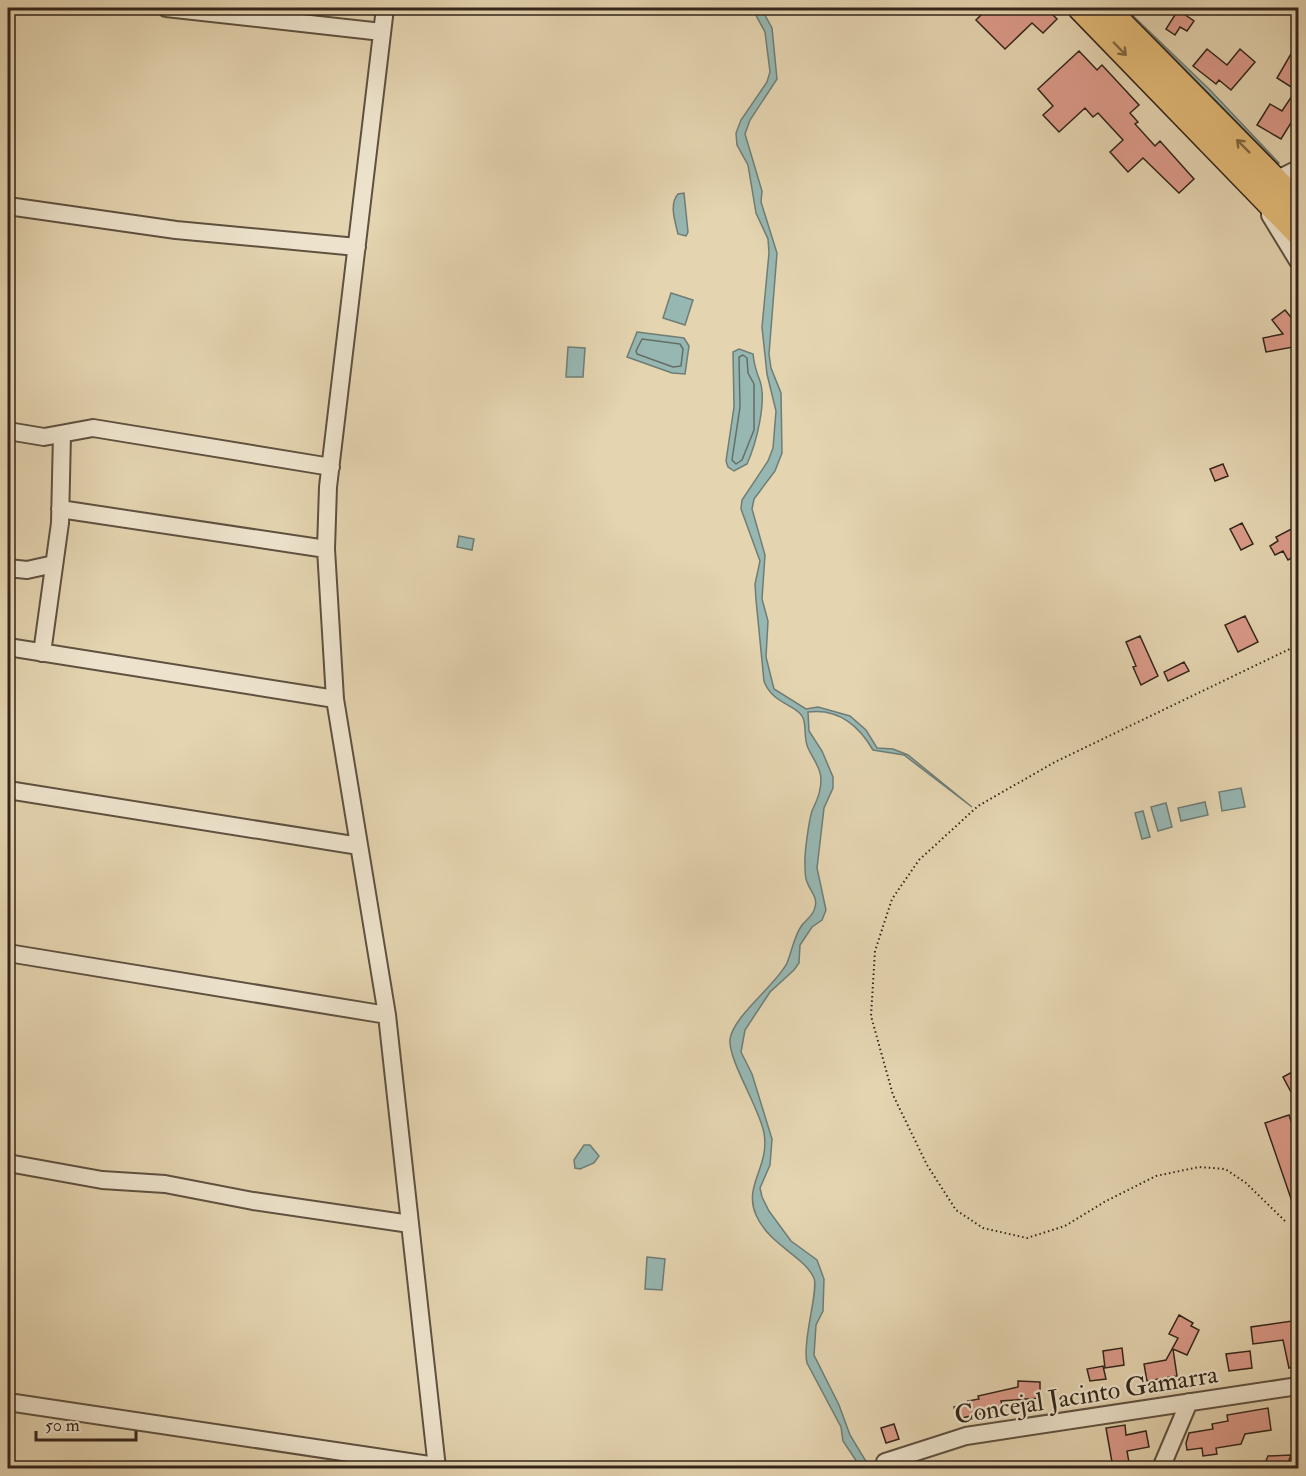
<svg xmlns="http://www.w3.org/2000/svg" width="1306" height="1476" viewBox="0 0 1306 1476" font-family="'IM FELL Double Pica',serif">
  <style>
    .water { fill: #97b7b2; stroke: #6f7d75; stroke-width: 1.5 }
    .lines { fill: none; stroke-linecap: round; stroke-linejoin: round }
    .shore { stroke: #656e66; stroke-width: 1.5 }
    .building { fill: #db9a89; stroke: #33251a; stroke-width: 1.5 }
    .minor-casing { stroke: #5f5140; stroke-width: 20 }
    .highway-casing { stroke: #33251a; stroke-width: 27 }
    .path { stroke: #33251a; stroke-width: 2; stroke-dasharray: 1.5 3; stroke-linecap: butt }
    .minor { stroke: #ede3cc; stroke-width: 16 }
    .highway { stroke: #e2ba78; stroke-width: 24 }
    .oneway { stroke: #826844 }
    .labels { text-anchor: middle; stroke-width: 4.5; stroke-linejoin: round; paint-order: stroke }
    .street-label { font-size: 26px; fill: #33251a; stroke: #ede3cc }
  </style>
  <rect width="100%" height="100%" fill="#e4d4b0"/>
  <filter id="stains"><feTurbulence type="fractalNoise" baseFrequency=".00333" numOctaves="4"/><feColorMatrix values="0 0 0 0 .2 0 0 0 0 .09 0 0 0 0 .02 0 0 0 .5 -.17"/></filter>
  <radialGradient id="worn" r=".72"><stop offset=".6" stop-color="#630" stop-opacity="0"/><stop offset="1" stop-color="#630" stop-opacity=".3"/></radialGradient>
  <path class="water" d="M752,8H761L772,28L777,79L750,120L745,134L762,191L761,202L777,253L769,354L771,368L781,393L782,453L775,471L754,499L752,509L765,555L762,599L768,621L766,657L774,689L806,709L818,707L850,716L866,730L877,748L893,749L908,755L972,807L904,755L873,750C859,726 838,708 808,712L809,731L822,751L833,777V788L824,808L817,868L826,910L822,920L812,927L800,945L799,963L794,970L770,992L745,1030L741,1052L752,1074L772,1139L770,1165L760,1188L762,1197L769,1211L791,1241L817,1260L824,1279L823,1311L816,1325L814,1355L839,1405L850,1435L870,1468H861L843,1441L841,1427L807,1363C802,1341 819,1289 814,1278C804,1256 769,1245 756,1215C743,1185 770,1167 764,1133C759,1107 728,1060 730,1039C734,1015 776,985 787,963C792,951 794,936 802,925C806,920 814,915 815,907C818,897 810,891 807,882C805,878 805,870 805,865C804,855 809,820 812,811C815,804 819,797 820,789C824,771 815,763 808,748C804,739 806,730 804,721C801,705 772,705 764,681L756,600L755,584L760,561L741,509L742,500L768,461L773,448L776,411L767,374L762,327L769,253L768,239L756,213L748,165L737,145L736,133L741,120L767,82L770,72L765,32Z
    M1125,8L1210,90L1279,163L1278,164Z
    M684,193L688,232L686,236L678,234C675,221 669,204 678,194Z
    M671,293L693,300L685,325L663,318Z
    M637,332L684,338L689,346L685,374L672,373L627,357Z
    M568,347L585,348L583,377H566Z
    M739,349L753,354C754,365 756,371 760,381C767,402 756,444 747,464L734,471L728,467L726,461L734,407L733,352Z
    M459,536L474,539L472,550L457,547Z
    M1241,788L1245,807L1222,811L1219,792Z
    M1205,802L1208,815L1181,821L1178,808Z
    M1166,803L1172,827L1158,831L1151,807Z
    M1143,811L1150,837L1142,839L1135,813Z
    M584,1145H590L599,1156L594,1163L580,1169L575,1168L574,1160Z
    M647,1257L665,1259L662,1290L645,1289Z"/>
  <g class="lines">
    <path class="shore" d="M642,339L680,344L683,349L681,366L673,367L637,354L636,351Z
      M743,355L747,358L748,373L754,384V430L742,460L736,464L732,460L740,407L739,357Z"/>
  </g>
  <path class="building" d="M988,8H1046L1057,19L1043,33L1032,23L1005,49L976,20Z
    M1178,10L1194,21L1187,31L1180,27L1175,35L1166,29Z
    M1299,40V110L1281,139L1257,125L1270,104L1282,111L1296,90L1277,78Z
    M1207,49L1227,65L1240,49L1255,62L1231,90L1219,80L1216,84L1193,66Z
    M1079,51L1097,70L1102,65L1139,105L1130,113L1138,122L1135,124L1155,146L1160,141L1194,179L1179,193L1143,158L1128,172L1110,152L1123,140L1098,113L1093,117L1085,108L1059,132L1043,115L1053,106L1038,89Z
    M1285,310L1295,322L1299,346L1266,352L1263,338L1283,334L1272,320Z
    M1223,464L1228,476L1215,481L1210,469Z
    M1242,523L1253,544L1241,550L1230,529Z
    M1299,525V554L1288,560L1283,551L1275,555L1270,546L1278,541L1276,537Z
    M1245,616L1258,642L1238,652L1225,625Z
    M1140,636L1158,676L1141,685L1133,667L1136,666L1126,642Z
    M1184,662L1189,671L1168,681L1164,672Z
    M1294,1071L1299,1078V1087L1291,1092L1283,1077Z
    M1289,1115L1299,1145L1297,1216L1265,1123Z
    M1179,1315L1193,1323L1191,1326L1199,1330L1187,1355L1173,1349L1177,1376L1147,1381L1144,1364L1166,1360L1178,1338L1169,1334Z
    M1299,1320V1366L1289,1368L1283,1340L1253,1344L1251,1327Z
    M1122,1348L1124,1365L1105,1368L1103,1351Z
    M1250,1351L1252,1368L1229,1371L1226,1354Z
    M1103,1366L1106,1379L1090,1381L1087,1369Z
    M1018,1381L1040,1382V1398L1001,1401L1003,1409L957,1419L954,1407L969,1403L968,1401L979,1399L978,1396L1018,1387Z
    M1268,1408L1271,1430L1245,1434L1241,1444L1216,1448L1217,1454L1203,1456L1202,1448L1187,1450L1186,1443L1189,1433L1213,1429L1212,1424L1228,1421L1227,1415Z
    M894,1424L899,1439L886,1443L881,1428Z
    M1125,1425L1126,1435L1146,1431L1149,1447L1127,1451L1130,1468H1113L1106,1428Z
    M1291,1455L1286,1468H1263L1268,1456Z"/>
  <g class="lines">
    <g class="minor-casing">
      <path id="minor" d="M166,8L382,32
        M385,8L328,487L326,549L335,699L387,1015L437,1468
        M1276,180L1298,169
        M8,206L176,230L357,247
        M1270,215L1298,261
        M8,431L44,437L93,428L331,467
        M60,509L326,549
        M8,568L27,570L54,564
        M8,647L335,699
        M42,653L60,523L62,434
        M8,790L359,846
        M8,953L387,1015
        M8,1163L102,1180L165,1184L253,1201L410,1224
        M8,1402L436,1466
        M885,1462L966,1436L1298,1386
        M1161,1468L1189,1402
        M1297,1468L1298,1465"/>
    </g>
    <g class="highway-casing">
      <path id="highway" d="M1080,8L1298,233
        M1106,8L1298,203"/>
    </g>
    <path class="path" d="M1285,1221L1246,1183L1225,1169L1199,1167L1156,1176L1106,1201L1065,1226L1027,1238L983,1228L956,1210L927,1165L893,1095L871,1016L875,951L892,899L919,860L978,806L1055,762L1298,645"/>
    <use href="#minor" class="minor"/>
    <use href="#highway" class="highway"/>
  </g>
  <defs><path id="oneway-shaft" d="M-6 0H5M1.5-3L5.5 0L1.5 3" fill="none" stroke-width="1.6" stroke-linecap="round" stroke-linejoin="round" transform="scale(1.5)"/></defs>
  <g class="oneway">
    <use href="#oneway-shaft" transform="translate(1120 49) rotate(46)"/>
    <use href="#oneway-shaft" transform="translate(1243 146) rotate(-135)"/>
  </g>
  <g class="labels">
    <g class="street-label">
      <text transform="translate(1086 1394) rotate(-9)" y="9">Concejal Jacinto Gamarra</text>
    </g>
  </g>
  <rect width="1306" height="1476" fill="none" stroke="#e4d4b0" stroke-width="30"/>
  <rect x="9" y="9" width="1288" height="1458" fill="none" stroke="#33251a" stroke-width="3"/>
  <rect x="15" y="15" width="1276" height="1446" fill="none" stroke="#33251a" stroke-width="1.5"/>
  <path d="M36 1431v9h100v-9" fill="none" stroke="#33251a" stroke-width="3"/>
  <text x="45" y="1431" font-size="18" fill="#33251a" stroke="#ede3cc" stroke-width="4.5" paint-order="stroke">50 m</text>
  <rect width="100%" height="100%" filter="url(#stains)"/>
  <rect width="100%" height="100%" fill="url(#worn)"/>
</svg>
